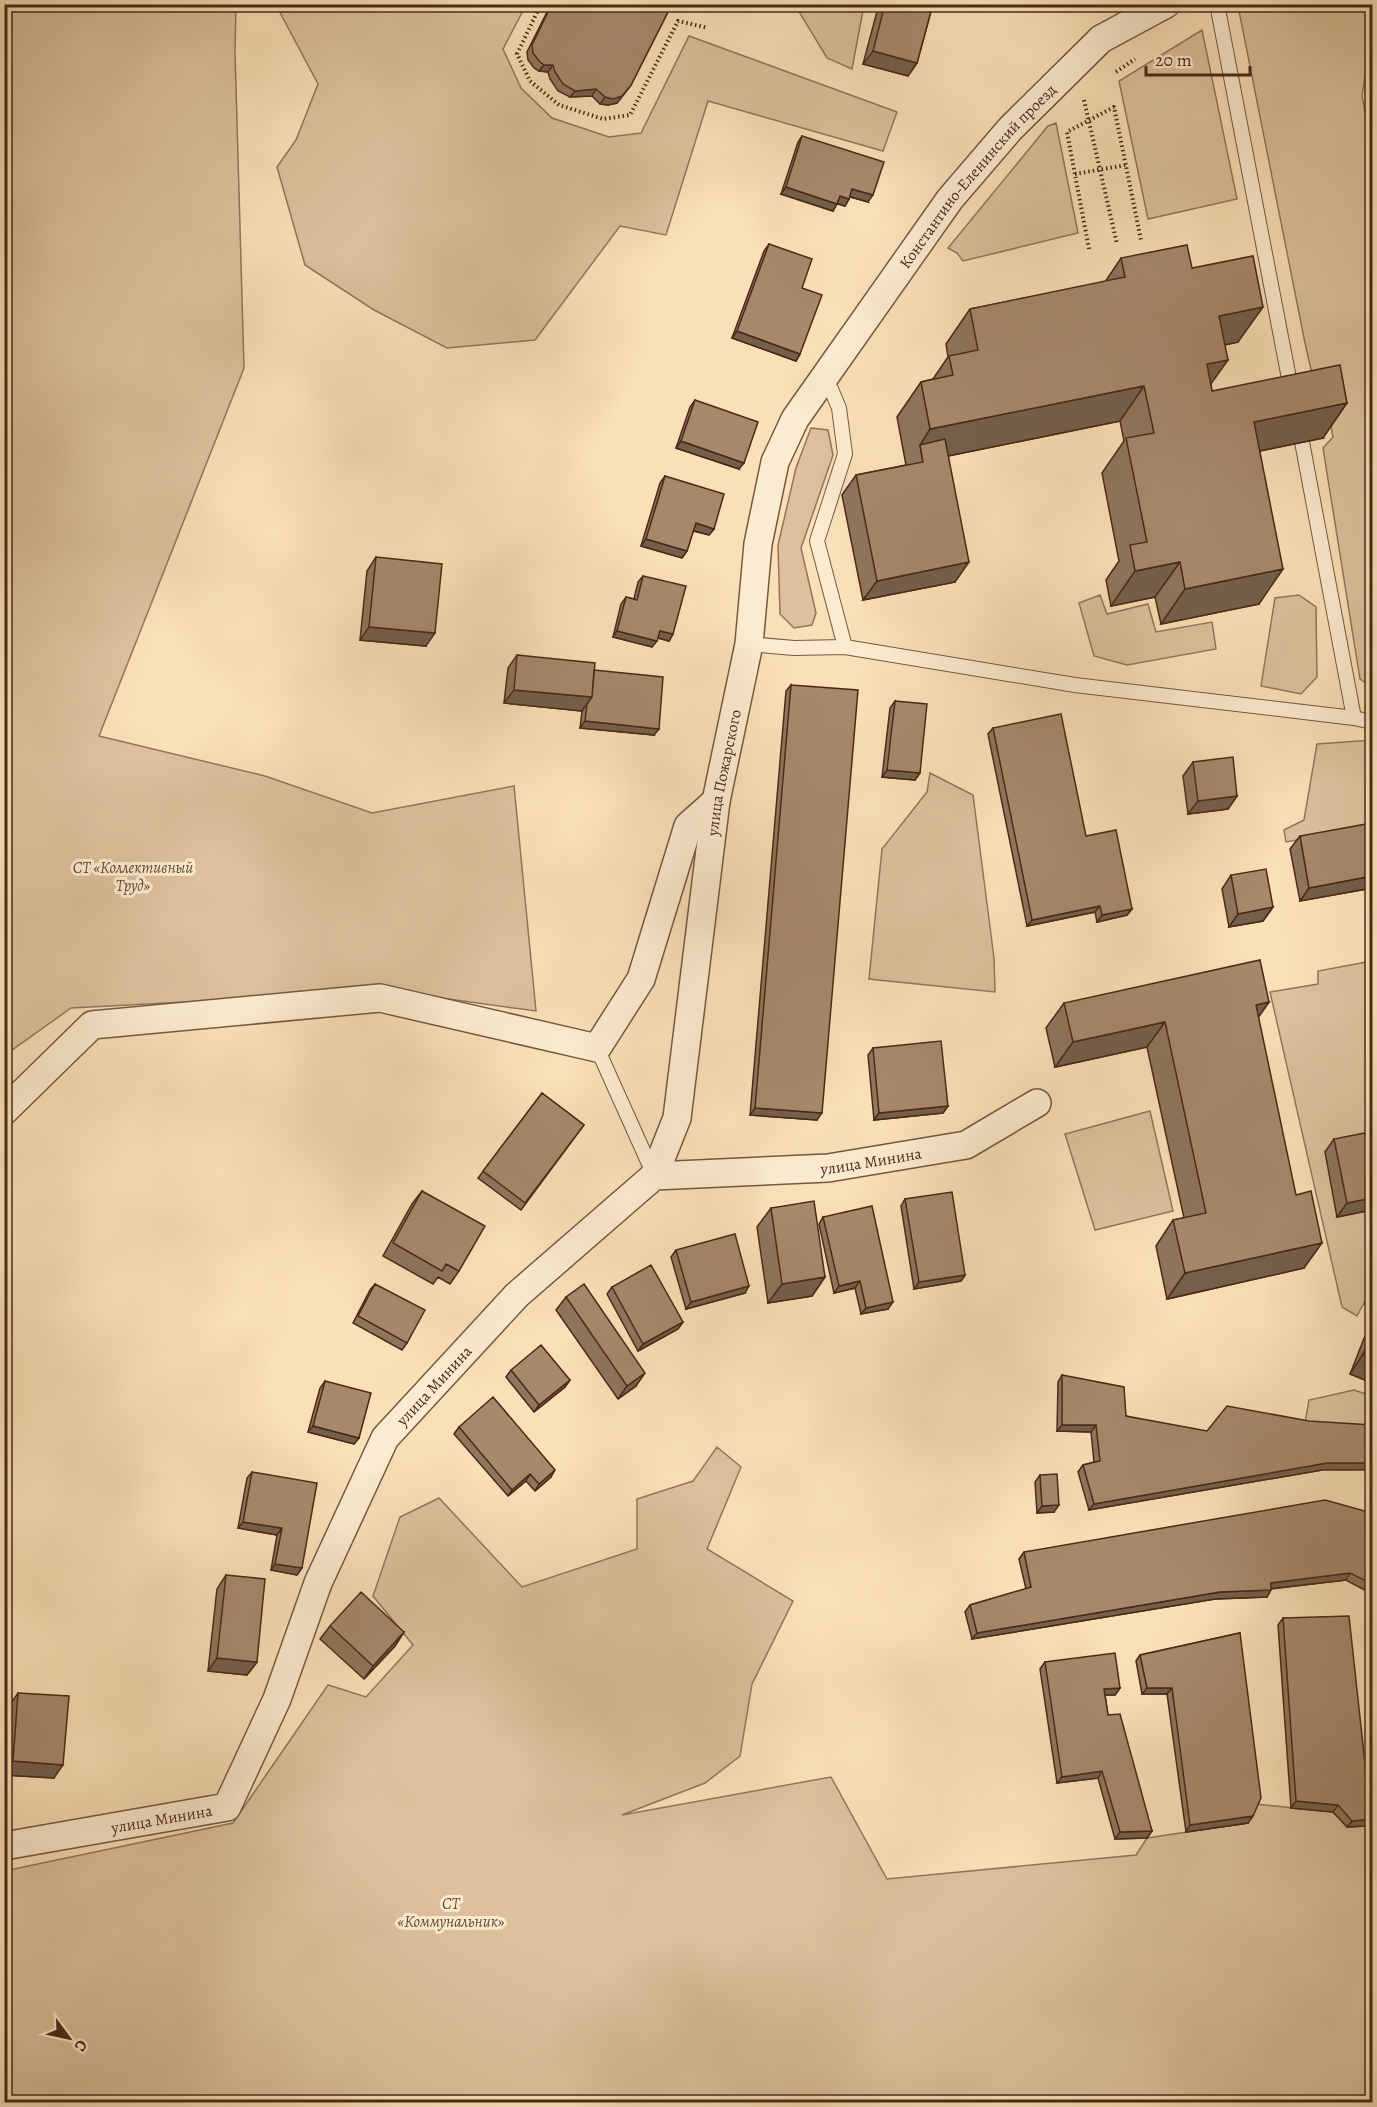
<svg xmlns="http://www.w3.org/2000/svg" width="1377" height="2107" viewBox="0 0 1377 2107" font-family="Alegreya,serif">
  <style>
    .green { fill: #dcc19c; stroke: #93755a; stroke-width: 1.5 }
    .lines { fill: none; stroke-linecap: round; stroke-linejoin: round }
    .service-casing { stroke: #765740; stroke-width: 16 }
    .minor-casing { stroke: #765740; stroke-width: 30 }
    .path { stroke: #4a2918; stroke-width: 4; stroke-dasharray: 1.5 3; stroke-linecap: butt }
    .service { stroke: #fcebd0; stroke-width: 14 }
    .minor { stroke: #fcebd0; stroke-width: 27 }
    .wall { fill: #8f755c; stroke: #4a2918; stroke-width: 1.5 }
    .shaded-wall { fill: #745f4b; stroke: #4a2918; stroke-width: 1.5 }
    .building { fill: #a6886b; stroke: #4a2918; stroke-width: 1.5 }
    .labels { text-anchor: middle; stroke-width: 6; stroke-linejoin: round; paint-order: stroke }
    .street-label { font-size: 16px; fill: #4a2918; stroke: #fcebd0 }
    .park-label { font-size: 16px; font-style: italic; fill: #674732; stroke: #fcebd0 }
  </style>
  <rect width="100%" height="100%" fill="#fae0b7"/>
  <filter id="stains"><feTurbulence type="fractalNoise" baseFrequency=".00333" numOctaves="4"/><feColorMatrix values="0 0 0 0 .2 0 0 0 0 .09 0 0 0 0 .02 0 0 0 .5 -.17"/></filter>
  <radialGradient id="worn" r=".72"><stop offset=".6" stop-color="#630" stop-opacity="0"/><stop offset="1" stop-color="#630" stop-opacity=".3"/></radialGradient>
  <path class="green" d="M1244,4L1372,5V29L1362,96L1372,149V687L1360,679L1323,448L1333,437L1323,387L1313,378L1305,343L1239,11Z
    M5,5H236L235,52L244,368L99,736L265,776L372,813L514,786L536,1011L391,991L71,1008L5,1055Z
    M276,5H526L503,49L521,88L552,118L609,137L641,133L689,36L897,112L883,151L708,101L666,235L620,226L535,340L447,348L374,310L305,265L277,167L296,140L318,84Z
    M795,5H864L852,69L827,58Z
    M1202,30L1237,199L1148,219L1119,81Z
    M1056,123L1078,233L963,261L957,253L948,248L1048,126Z
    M811,428L828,430L833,455L801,548L816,613L812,625L794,628L780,614L778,545L796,468Z
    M1100,595L1107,614L1148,604L1156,632L1212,622L1216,649L1127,665L1094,656L1079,603Z
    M1299,595L1316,607L1317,677L1301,694L1261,686L1275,598Z
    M1372,740V827L1286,842L1284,830L1304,820L1317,744Z
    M930,773L973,795L994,958L995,992L869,979L882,849L927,792Z
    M1372,961V1288L1357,1316L1342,1307L1270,992L1318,984V971Z
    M1150,1111L1173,1211L1095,1230L1065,1134Z
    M1354,1390L1372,1396V1432L1304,1428L1309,1400Z
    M717,1447L741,1467L707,1549L793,1601L752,1684L740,1756L705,1783L622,1815L831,1777L887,1879L1136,1855L1147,1838L1248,1823L1256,1804L1333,1812L1347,1827L1372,1825V2102H5L4,1871L233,1823L328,1685L366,1697L413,1645L373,1596L400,1517L439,1498L522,1587L637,1549V1499L693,1481Z"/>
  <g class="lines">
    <g class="service-casing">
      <path id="service" d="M1217,4L1292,394
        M822,379L831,389L839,408L845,454L817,541L845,647
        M1302,442L1354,718
        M749,644L794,648L845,647L1075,685L1354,718L1372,722
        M597,1048L654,1175"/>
    </g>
    <g class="minor-casing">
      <g id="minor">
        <path d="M4,1111L92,1025L380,998L597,1048L641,979L688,826L716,801"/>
        <path id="s1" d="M654,1176L677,1118L716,801L749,644L758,544L775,462L795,419L950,199L1010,129L1101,39L1166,4"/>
        <path id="s2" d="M4,1846L227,1807L277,1699L318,1583L385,1438L517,1295L654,1176L828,1168L966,1145L1037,1103"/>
      </g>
    </g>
    <path class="path" d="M541,4L517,54L530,81L559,105L603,119L630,115L678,21L708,28
      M1116,72L1135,59
      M1084,100L1117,244
      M1075,174L1126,165
      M1089,249L1067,132L1114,107L1141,240"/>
    <use href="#service" class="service"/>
    <use href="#minor" class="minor"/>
  </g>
  <path class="wall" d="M551,4H672L631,85L617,103L608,105L600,104L592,96L570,97L558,91L550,79L548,72L539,71L534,68L528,60L527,52Z
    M879,4H933L917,63L908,76L863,64Z
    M802,136L868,202L850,197L845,206L837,203L833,211L781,194L798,142Z
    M769,244L802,288L800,354L796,361L732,338L764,251Z
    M1121,258L1192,268L1238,342L1225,345L1211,384L1212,391L1323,438L1260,451L1259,604L1161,624L1155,597L1111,606L1106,580L1119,561L1102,473L1124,441L1120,421L948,456L955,582L863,600L842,495L856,475L906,465L897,417L921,382L933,379L948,357L946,344L970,309L1105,282Z
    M695,400L739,469L676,448L690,407Z
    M665,476L714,529L709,535L693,531L687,551L682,558L641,546L660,483Z
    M376,557L426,646L360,640L367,571Z
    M643,576L673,634L669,641L658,638L652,647L613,637L621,604L626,597L634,599L638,582Z
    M517,655L594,670L654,735L580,728L582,711L504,703L508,668Z
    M791,685L817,1120L750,1115L786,691Z
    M895,701L920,773L915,780L882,777L890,708Z
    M993,728L1086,836L1132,909L1127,915L1097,922L1095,912L1027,926L988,734Z
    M1193,762L1237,796L1228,809L1188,814L1183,776Z
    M1300,836L1372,888L1300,901L1290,849Z
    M1231,875L1273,907L1263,921L1229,927L1222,889Z
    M1269,1002L1258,1017L1304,1268L1167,1299L1156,1246L1173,1220L1184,1218L1147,1047L1055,1067L1046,1028L1064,1003Z
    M873,1048L948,1106L943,1113L874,1120L868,1055Z
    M542,1093L584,1125L521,1210L478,1178Z
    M1334,1139L1372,1210L1337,1217L1325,1152Z
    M422,1191L459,1271L450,1284L438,1277L433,1284L383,1256L412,1204Z
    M905,1199L965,1275L961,1281L914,1289L901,1206Z
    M771,1208L825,1277L812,1296L768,1303L757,1227Z
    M823,1217L888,1309L861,1314L855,1288L834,1293L819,1224Z
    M676,1250L745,1293L686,1309L671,1257Z
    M375,1284L407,1343L402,1350L353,1323L370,1290Z
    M612,1287L683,1322L678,1329L638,1351L607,1294Z
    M566,1297L636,1386L618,1399L556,1310Z
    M1372,1318V1383L1350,1374Z
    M511,1370L570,1380L565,1387L534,1412L506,1377Z
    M1062,1375L1126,1416L1322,1470L1089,1510L1078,1472L1083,1465L1094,1462L1091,1432L1057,1431L1058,1382Z
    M325,1381L359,1438L354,1444L308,1432L320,1388Z
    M459,1427L551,1477L535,1491L526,1481L508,1496L454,1434Z
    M252,1472L302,1568L297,1575L271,1570L277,1535L238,1528L247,1478Z
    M1040,1475L1054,1512L1037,1513L1035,1482Z
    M1372,1513V1594L1346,1580L1271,1589L1267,1597L1215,1599L972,1639L965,1612L970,1605L1026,1589L1019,1559L1024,1552Z
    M226,1575L257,1662L247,1675L208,1671L217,1589Z
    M1283,1618L1366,1826L1347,1827L1333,1812L1291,1808L1278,1625Z
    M330,1626L404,1632L395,1646L364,1679L320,1639Z
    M1240,1633L1248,1823L1186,1832L1167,1694H1142L1136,1661L1140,1655Z
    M1045,1662L1120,1688L1115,1695H1105L1108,1715L1152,1831L1147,1838L1115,1839L1098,1778L1057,1783L1040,1669Z
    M18,1693L54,1778L4,1775V1758L9,1706Z"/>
  <path class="shaded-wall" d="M873,51L917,63L908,76L863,64Z
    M544,65H553L548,72L539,71Z
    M631,85L617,103L608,105L600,104L605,97Z
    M596,89L592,96L570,97L575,91Z
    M786,187L837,204L833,211L781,194Z
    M852,189L873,195L868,202L848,196Z
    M840,196L849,199L845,206L835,203Z
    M1263,307L1238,342L1195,351L1219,316Z
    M737,331L800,354L796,361L732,338Z
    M1228,360L1203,395L1207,364Z
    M1144,386L1120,421L923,461L920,445L930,429Z
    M1347,403L1323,438L1230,457L1254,422Z
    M681,441L744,463L739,469L676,448Z
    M696,523L714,529L709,535L691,530Z
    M646,539L687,551L682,558L641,546Z
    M969,562L955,582L863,600L877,581Z
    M1180,562L1155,597L1111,606L1135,571Z
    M1283,569L1259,604L1161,624L1185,589Z
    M369,627L435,633L426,646L360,640Z
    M617,631L657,641L652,647L613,637Z
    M660,631L673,634L669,641L655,637Z
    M514,690L592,697L582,711L504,703Z
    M585,721L659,729L654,735L580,728Z
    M887,770L920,773L915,780L882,777Z
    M1237,796L1228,809L1188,814L1198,801Z
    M1372,876V888L1300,901L1309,888Z
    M1100,906L1095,912L1027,926L1032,920Z
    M1273,907L1263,921L1229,927L1238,914Z
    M1132,909L1127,915L1097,922L1102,915Z
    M1269,1002L1251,1028L1256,1005Z
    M1165,1022L1147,1047L1055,1067L1073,1042Z
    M948,1106L943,1113L874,1120L879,1113Z
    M755,1108L822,1113L817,1120L750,1115Z
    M1372,1198V1210L1337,1217L1347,1203Z
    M1322,1243L1304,1268L1167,1299L1185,1273Z
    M965,1275L961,1281L914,1289L919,1282Z
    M825,1277L812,1296L768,1303L782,1284Z
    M860,1281L855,1288L834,1293L839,1286Z
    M749,1286L745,1293L686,1309L691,1302Z
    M893,1302L888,1309L861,1314L866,1308Z
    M683,1322L678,1329L638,1351L643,1344Z
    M1363,1354L1372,1358V1383L1350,1374Z
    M645,1373L636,1386L618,1399L627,1386Z
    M570,1380L565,1387L534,1412L539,1405Z
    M1062,1425H1096L1091,1432L1057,1431Z
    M313,1426L359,1438L354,1444L308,1432Z
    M1327,1463H1372V1470H1322L1089,1510L1094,1504Z
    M555,1470L551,1477L535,1491L539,1484Z
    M530,1474L526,1481L508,1496L512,1490Z
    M1059,1505L1054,1512L1037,1513L1042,1506Z
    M243,1522L282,1528L277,1535L238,1528Z
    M275,1564L302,1568L297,1575L271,1570Z
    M1350,1573L1346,1580L1267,1589L1271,1583Z
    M1271,1590L1267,1597L1215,1599L972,1639L977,1633L1220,1592Z
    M404,1632L395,1646L364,1679L373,1666Z
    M217,1658L257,1662L247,1675L208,1671Z
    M1120,1688L1115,1695H1100L1104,1689Z
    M1147,1688H1172L1167,1694H1142Z
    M13,1761L63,1765L54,1778L4,1775V1773Z
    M1102,1771L1098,1778L1057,1783L1062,1777Z
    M1296,1801L1338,1805L1333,1812L1291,1808Z
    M1253,1816L1248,1823L1186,1832L1190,1825Z
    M1371,1819L1366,1826L1347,1827L1352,1821Z
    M1152,1831L1147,1838L1115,1839L1120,1832Z"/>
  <path class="building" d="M552,4H672L631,85L622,96L613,99L605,97L596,89L575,91L563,84L555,72L553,65H544L539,61L533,53L532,45Z
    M885,4H933L917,63L873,51Z
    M802,136L884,162L873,195L852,189L849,199L840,196L837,204L786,187Z
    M769,244L812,259L802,288L822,295L800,354L737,331Z
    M1187,245L1192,268L1253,256L1263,307L1219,316L1228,360L1207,364L1212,391L1340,365L1347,403L1254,422L1283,569L1185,589L1180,562L1135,571L1130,545L1147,542L1126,438L1154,433L1144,386L930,429L921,382L953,375L949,356L978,350L970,309L1125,277L1121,258Z
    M695,400L758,422L744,463L681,441Z
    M945,439L969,562L877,581L856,475L923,462L920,445Z
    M665,476L724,494L714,529L696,523L687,551L646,539Z
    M376,557L442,564L435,633L369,627Z
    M643,576L686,586L673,634L660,631L657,641L617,631L626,597L637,600Z
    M517,655L595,663L592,697L514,690Z
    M594,670L663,677L659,729L585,721L587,704L592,697Z
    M791,685L858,690L822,1113L755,1108Z
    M895,701L927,704L920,773L887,770Z
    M1061,714L1086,836L1116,830L1132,909L1102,915L1100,906L1032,920L993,728Z
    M1233,757L1237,796L1198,801L1193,762Z
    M1372,823V876L1309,888L1300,836Z
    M1266,869L1273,907L1238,914L1231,875Z
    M1260,960L1269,1002L1256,1005L1296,1195L1311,1191L1322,1243L1185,1273L1173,1220L1206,1213L1165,1022L1073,1042L1064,1003Z
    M941,1041L948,1106L879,1113L873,1048Z
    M542,1093L584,1125L525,1203L483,1171Z
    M1370,1132L1372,1146V1198L1347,1203L1334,1139Z
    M422,1191L485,1226L459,1271L446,1264L442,1271L393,1243Z
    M952,1192L965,1275L919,1282L905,1199Z
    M814,1201L825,1277L782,1284L771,1208Z
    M872,1206L893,1302L866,1308L860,1281L839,1286L823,1217Z
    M735,1234L749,1286L691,1302L676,1250Z
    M651,1265L683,1322L643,1344L612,1287Z
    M375,1284L425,1310L407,1343L358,1316Z
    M584,1284L645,1373L627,1386L566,1297Z
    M1372,1332V1358L1363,1354Z
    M541,1345L570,1380L539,1405L511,1370Z
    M1062,1375L1124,1387L1126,1416L1207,1431L1227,1406L1309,1421L1372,1425V1463H1327L1094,1504L1083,1465L1100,1461L1096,1425H1062Z
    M325,1381L371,1393L359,1438L313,1426Z
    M493,1397L555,1470L539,1484L530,1474L512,1490L459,1427Z
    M252,1472L317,1483L302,1568L275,1564L282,1528L243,1522Z
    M1057,1474L1059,1505L1042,1506L1040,1475Z
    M1325,1500L1372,1513V1584L1350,1573L1271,1583V1590L1220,1592L977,1633L970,1605L1031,1587L1024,1552Z
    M226,1575L265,1579L257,1662L217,1658Z
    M361,1592L404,1632L373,1666L330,1626Z
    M1349,1616L1371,1819L1352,1821L1338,1805L1296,1801L1283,1618Z
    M1240,1633L1261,1798L1253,1816L1190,1825L1172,1688H1147L1140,1655Z
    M1115,1653L1120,1688L1104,1689L1108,1715L1120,1714L1152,1831L1120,1832L1102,1771L1062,1777L1045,1662Z
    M18,1693L69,1696L63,1765L13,1761Z"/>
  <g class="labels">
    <g class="street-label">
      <text dy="6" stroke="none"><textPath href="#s1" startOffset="1078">Константино-Еленинский проезд</textPath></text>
      <text dy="6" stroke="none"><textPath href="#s1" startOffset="411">улица Пожарского</textPath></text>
      <text dy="6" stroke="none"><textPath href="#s2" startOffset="1222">улица Минина</textPath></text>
      <text dy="6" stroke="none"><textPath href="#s2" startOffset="700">улица Минина</textPath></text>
      <text dy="6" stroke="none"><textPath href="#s2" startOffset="160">улица Минина</textPath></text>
    </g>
    <g class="park-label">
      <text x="133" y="873">СТ «Коллективный<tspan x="133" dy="18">Труд»</tspan></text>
      <text x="451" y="1909">СТ<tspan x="451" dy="18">«Коммунальник»</tspan></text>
    </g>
  </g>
  <rect width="1377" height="2107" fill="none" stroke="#fae0b7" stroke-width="24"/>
  <rect x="6" y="6" width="1365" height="2095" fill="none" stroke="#4a2918" stroke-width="3"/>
  <rect x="12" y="12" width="1353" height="2083" fill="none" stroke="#4a2918" stroke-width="1.5"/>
  <g transform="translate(69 2038) rotate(123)" stroke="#fcebd0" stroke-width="4.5" paint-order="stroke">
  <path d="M0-4.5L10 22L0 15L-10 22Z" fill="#4a2918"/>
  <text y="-9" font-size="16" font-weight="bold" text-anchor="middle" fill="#4a2918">С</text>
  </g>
  <path d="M1146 66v9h104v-9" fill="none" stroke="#4a2918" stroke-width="3"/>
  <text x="1155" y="66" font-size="18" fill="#4a2918" stroke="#fcebd0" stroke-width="4.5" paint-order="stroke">20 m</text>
  <rect width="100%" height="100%" filter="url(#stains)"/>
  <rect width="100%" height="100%" fill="url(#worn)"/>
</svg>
